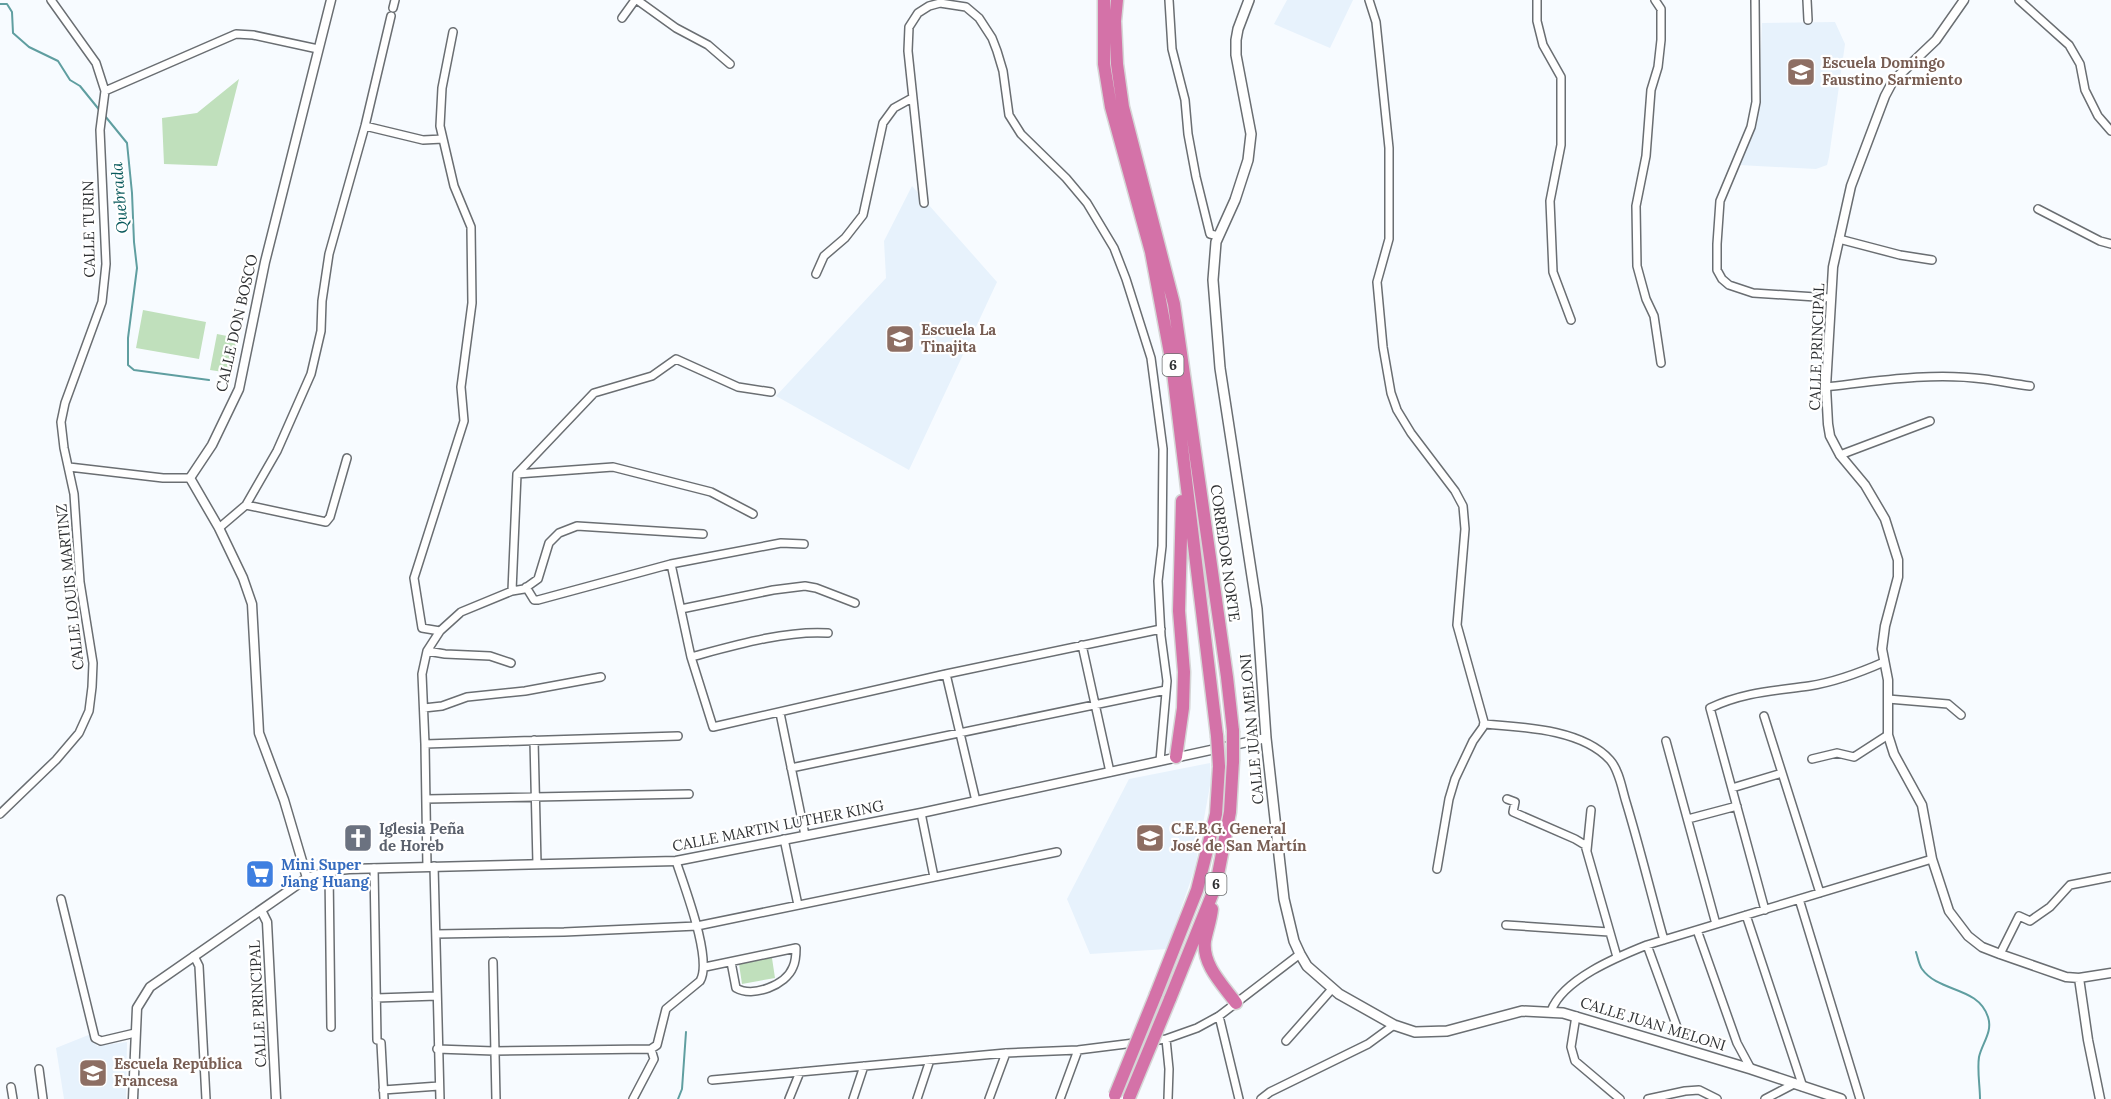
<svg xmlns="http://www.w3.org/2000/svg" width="2111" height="1099" viewBox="0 0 2111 1099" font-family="Lora,serif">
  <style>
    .built { fill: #e7f2fc }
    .green { fill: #c0e0bc }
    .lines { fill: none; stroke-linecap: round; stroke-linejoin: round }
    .stream { stroke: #5f9ea0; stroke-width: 2 }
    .minor-casing { stroke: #6a6e72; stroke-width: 10 }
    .tertiary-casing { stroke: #6a6e72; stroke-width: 11 }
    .secondary-casing { stroke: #6a6e72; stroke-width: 12 }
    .motorway-casing { stroke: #d5d6d6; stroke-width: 15 }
    .minor { stroke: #fff; stroke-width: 7 }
    .tertiary { stroke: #fff; stroke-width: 8 }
    .secondary { stroke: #fff; stroke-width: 9 }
    .motorway { stroke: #d472a8; stroke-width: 12 }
    .motorway-bridge-casing { stroke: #d5d6d6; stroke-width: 15; stroke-linecap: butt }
    .motorway-bridge { stroke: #d472a8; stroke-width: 12 }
    .labels { text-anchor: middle; stroke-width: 4.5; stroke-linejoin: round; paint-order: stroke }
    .shield { fill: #fff; stroke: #6d6f70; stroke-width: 1.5 }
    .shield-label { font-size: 14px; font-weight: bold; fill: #2f3133 }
    .education-label { font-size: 15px; font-weight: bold; fill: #785e54; stroke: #fff; text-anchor: start }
    .street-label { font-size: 15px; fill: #2f3133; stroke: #fff }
    .worship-label { font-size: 15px; font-weight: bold; fill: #5b616d; stroke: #fff; text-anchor: start }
    .shop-label { font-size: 15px; font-weight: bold; fill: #366cbe; stroke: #fff; text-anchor: start }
    .water-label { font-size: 16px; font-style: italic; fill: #09595c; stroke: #fff }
  </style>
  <rect width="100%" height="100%" fill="#f7fbff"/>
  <path class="built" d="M1287,0H1353L1330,48L1274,24Z
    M1835,22L1845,44L1829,157L1827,165L1816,169L1739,165L1755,127L1759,101L1762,23Z
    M912,186L997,282L909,470L776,396L886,278L884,241Z
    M1210,763L1211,780L1195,868L1167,949L1090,954L1067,899L1129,779Z
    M91,1034L97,1046L127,1042L126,1099H64L56,1048Z"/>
  <path class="green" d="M239,79L217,166L164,164L162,118L197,113Z
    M143,310L206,322L199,359L136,348Z
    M217,334L237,338L230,373L210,370Z
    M772,958L775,978L742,984L739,964Z"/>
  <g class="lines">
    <path class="stream" d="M0,4H7L12,12L13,33L29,47L58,61L70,80L80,86L101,112
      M105,116L127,143L132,193L134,242L137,268L128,338V365L134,370L209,380
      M1916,952C1918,958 1919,965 1922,969C1939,993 1978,986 1988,1017C1993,1032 1982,1043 1979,1057C1977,1070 1980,1086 1980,1099
      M678,1099L682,1089L686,1032"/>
    <g class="minor-casing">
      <path id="minor" d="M637,0L676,28L708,45L730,64
        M1169,0L1172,49L1185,100L1188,134L1196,177L1210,234L1219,236
        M1369,0L1376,22L1389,148V239L1377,282L1383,347L1391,393L1397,410L1411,433L1455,491L1463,506L1465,529L1457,625L1484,722L1483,727L1473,741L1455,779L1449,799L1437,869
        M1537,0V21L1543,45L1561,77V145L1550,201L1553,272L1571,320
        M1655,0L1661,9V40L1658,67L1651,90L1646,156L1636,206L1637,266L1646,299L1654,316L1661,363
        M1755,0L1756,102L1751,127L1720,201L1717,244V270L1722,279L1729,285L1753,293L1831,298
        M1807,0L1808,20
        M2019,0L2069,45L2080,64L2085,90L2098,116L2111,131
        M393,8L395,0
        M622,18L635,0
        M105,91L236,34L253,35L318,49
        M365,126L423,140L443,139
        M924,203L908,51L909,27L918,13L929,6L940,3L966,7L979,18L992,38L997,51L1003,71L1009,115L1021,134L1066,178L1087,203L1114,248L1126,279L1151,358L1163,449L1162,546L1158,581L1161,636L1167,681L1160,761
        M2038,209L2100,241L2111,244
        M1839,239L1900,255L1932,260
        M816,274L824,256L845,238L863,215L883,123L894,108L912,98
        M1826,387C1878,381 1931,372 1984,379C1999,381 2015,384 2030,386
        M1840,455L1930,421
        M69,467L163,478H190
        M517,474L613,467L711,492L753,514
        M246,505L326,522L330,517L347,458
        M219,528L246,505L277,451L311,374L321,331L322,301L329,254L365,126L391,16
        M671,564L691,657L713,727L946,674L1161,629
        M526,587L534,600H538L671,564L781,543L804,544
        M512,591L517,474L594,393L652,376L676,359L738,387L771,392
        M681,609L773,590L805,586L816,588L855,603
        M440,631L422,628L414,578L464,421L461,387L472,303L471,227L454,186L440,126L442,88L453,32
        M1082,645L1110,772
        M427,651L445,654L490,656L511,663
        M691,657C732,646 786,630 828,633
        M946,674L976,801
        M1888,699L1948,704L1961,715
        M424,708L442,706L467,697L525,691L601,677
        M780,713L805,835
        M1764,716L1820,893
        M1484,724C1522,727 1582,729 1610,760C1619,770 1622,789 1626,802C1640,848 1651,894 1664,940
        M534,740L537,864
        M1666,741L1716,924
        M425,744L678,736
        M1812,759L1837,753L1854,757L1888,735
        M791,768L1166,690
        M1732,788L1782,773
        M426,799L689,794
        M1507,799L1515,802L1513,812L1575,839L1585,845L1617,957
        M921,813L934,877
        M0,814L56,760L79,733L89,711L92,687L93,663L80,582L74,494L64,448L61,422L65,403L102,302L106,264L100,130L105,91L96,63L51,0
        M1688,819L1737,806
        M784,839L798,905
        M1587,850L1591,810
        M434,866L440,1099
        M427,867L425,744L422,674L427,651L440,631L461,612L512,591L524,589L538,579L549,543L559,533L577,526L703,534
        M374,868L377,1040
        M329,871L331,1027
        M61,899L95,1038L101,1041L135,1033
        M1799,899L1860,1099
        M1765,910L1710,708C1744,692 1774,691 1809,686C1835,682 1859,673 1884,662
        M1746,915L1803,1087
        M1506,925L1609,932
        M1697,930L1737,1043L1751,1069
        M436,934L564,932L697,926L1057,852
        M1647,945L1678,1030
        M2000,954L2019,916L2030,921L2050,907L2070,885L2111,877
        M194,956L199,966L206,1099
        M493,962L496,1099
        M705,967L796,948C796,954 796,961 793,967C786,985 753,998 736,988L731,962
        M376,998L437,996
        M1551,1011C1563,979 1617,957 1647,945L1932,859
        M1219,1016L1239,1099
        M1576,1016L1571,1047L1575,1061L1620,1099
        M1166,1039L1169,1069L1168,1099
        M1286,1041L1332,989
        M381,1043L384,1099
        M437,1049L494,1051L651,1049L657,1045L666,1009L700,981C713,960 684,886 676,861
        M39,1069L43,1099
        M712,1080L1006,1053L1078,1050L1166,1039L1197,1028L1219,1016L1300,954
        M11,1087L13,1099
        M383,1090L439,1086
        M633,1099L654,1059L651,1049
        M789,1099L800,1072
        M853,1099L864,1066
        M917,1099L930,1060
        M989,1099L1006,1053
        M1060,1099L1078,1050
        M1261,1099L1270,1092L1368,1044L1394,1025
        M1648,1099L1685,1091L1699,1090L1717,1099
        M1765,1099L1794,1084"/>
    </g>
    <g class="tertiary-casing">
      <path id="tertiary" d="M1964,0L1936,40L1893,81L1885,96L1851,186L1833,267L1826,387L1828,424L1830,436L1840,455L1865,485L1885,519L1898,560V577L1885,626L1882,649L1888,680V735L1894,754L1922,805L1932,859L1949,911L1968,936L1982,947L2000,954L2066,977L2079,978L2111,973
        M307,878L284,800L259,733L252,604L243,578L219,528L190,478L212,445L239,389L265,262L331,0
        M261,910L267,922L276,1099
        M2079,978L2088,1040L2100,1099
        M133,1099L137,1008L150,987L307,878L329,871L349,869L676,861L921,813L1266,738"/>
    </g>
    <g class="secondary-casing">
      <path id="secondary" d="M1249,0L1238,29L1236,40V55L1251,134L1248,160L1235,200L1216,242L1213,280L1220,368L1257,609L1266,738L1280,864L1284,899L1294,941L1300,954L1307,966L1339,994L1394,1025L1415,1032L1447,1031L1522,1011L1563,1013L1751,1069L1841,1099"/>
    </g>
    <g class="motorway-casing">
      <path id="motorway" d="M1104,0V64L1111,107L1151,252L1172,364L1217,736
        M1117,0L1115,21L1117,64L1123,107L1174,304L1227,677L1233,731
        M1176,757L1183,708L1184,672L1179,611L1182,501
        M1212,909C1211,920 1207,930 1205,941C1202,965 1223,985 1236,1003
        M1156,994L1197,890L1216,814L1219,766
        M1170,999L1216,885L1230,812L1233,761"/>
    </g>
    <use href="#minor" class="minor"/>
    <use href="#tertiary" class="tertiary"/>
    <use href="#secondary" class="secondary"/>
    <use href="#motorway" class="motorway"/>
    <g class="motorway-bridge-casing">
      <path id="motorway-bridge" d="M1233,731V761
        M1217,736L1219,766
        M1115,1095L1156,994
        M1129,1098L1170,999"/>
    </g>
    <use href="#motorway-bridge" class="motorway-bridge"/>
  </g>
  <defs>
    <g id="school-square" transform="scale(1.5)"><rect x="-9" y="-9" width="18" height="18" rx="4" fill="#8d6e63" stroke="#fff"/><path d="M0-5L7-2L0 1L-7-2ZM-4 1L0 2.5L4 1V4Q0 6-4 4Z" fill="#fff"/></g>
    <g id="church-square" transform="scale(1.5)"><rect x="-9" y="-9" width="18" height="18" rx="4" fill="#6b7280" stroke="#fff"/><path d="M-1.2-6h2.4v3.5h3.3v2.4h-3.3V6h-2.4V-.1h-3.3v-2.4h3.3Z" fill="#fff"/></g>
    <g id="supermarket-square" transform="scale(1.5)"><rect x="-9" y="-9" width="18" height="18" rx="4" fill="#3f7fe0" stroke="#fff"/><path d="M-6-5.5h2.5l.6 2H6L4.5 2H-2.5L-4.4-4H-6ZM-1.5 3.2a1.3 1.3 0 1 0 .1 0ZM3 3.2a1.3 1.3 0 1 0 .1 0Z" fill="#fff"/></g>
  </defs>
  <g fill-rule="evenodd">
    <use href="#school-square" x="1801" y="72"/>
    <use href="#school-square" x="900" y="339"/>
    <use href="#church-square" x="358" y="838"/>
    <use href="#school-square" x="1150" y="838"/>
    <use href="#supermarket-square" x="260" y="874"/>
    <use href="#school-square" x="93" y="1073"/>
  </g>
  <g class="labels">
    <g class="shield">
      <rect x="1162.5" y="354" width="21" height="22" rx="4.5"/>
      <rect x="1205.5" y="873" width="21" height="22" rx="4.5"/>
    </g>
    <g class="shield-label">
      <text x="1173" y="370">6</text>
      <text x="1216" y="889">6</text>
    </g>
    <g class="education-label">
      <text x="1822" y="68">Escuela Domingo<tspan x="1822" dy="17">Faustino Sarmiento</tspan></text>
      <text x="921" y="335">Escuela La<tspan x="921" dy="17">Tinajita</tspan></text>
      <text x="1171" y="834">C.E.B.G. General<tspan x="1171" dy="17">José de San Martín</tspan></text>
      <text x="114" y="1069">Escuela República<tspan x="114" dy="17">Francesa</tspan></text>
    </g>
    <g class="street-label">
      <text transform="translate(89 229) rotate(-91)" y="5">CALLE TURIN</text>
      <text transform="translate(237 323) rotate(-77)" y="5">CALLE DON BOSCO</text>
      <text transform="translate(1817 347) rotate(-88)" y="5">CALLE PRINCIPAL</text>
      <text transform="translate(1225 553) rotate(82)" y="5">CORREDOR NORTE</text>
      <text transform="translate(70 587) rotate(-96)" y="5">CALLE LOUIS MARTINZ</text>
      <text transform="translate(1252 729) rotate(-95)" y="5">CALLE JUAN MELONI</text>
      <text transform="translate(778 826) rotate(-11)" y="5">CALLE MARTIN LUTHER KING</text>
      <text transform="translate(258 1004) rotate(-93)" y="5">CALLE PRINCIPAL</text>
      <text transform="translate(1653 1024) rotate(17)" y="5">CALLE JUAN MELONI</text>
    </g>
    <g class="worship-label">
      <text x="379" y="834">Iglesia Peña<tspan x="379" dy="17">de Horeb</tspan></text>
    </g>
    <g class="shop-label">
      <text x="281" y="870">Mini Super<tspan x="281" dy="17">Jiang Huang</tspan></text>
    </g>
    <g class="water-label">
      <text transform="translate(119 198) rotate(-95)" y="6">Quebrada</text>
    </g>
  </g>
</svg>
